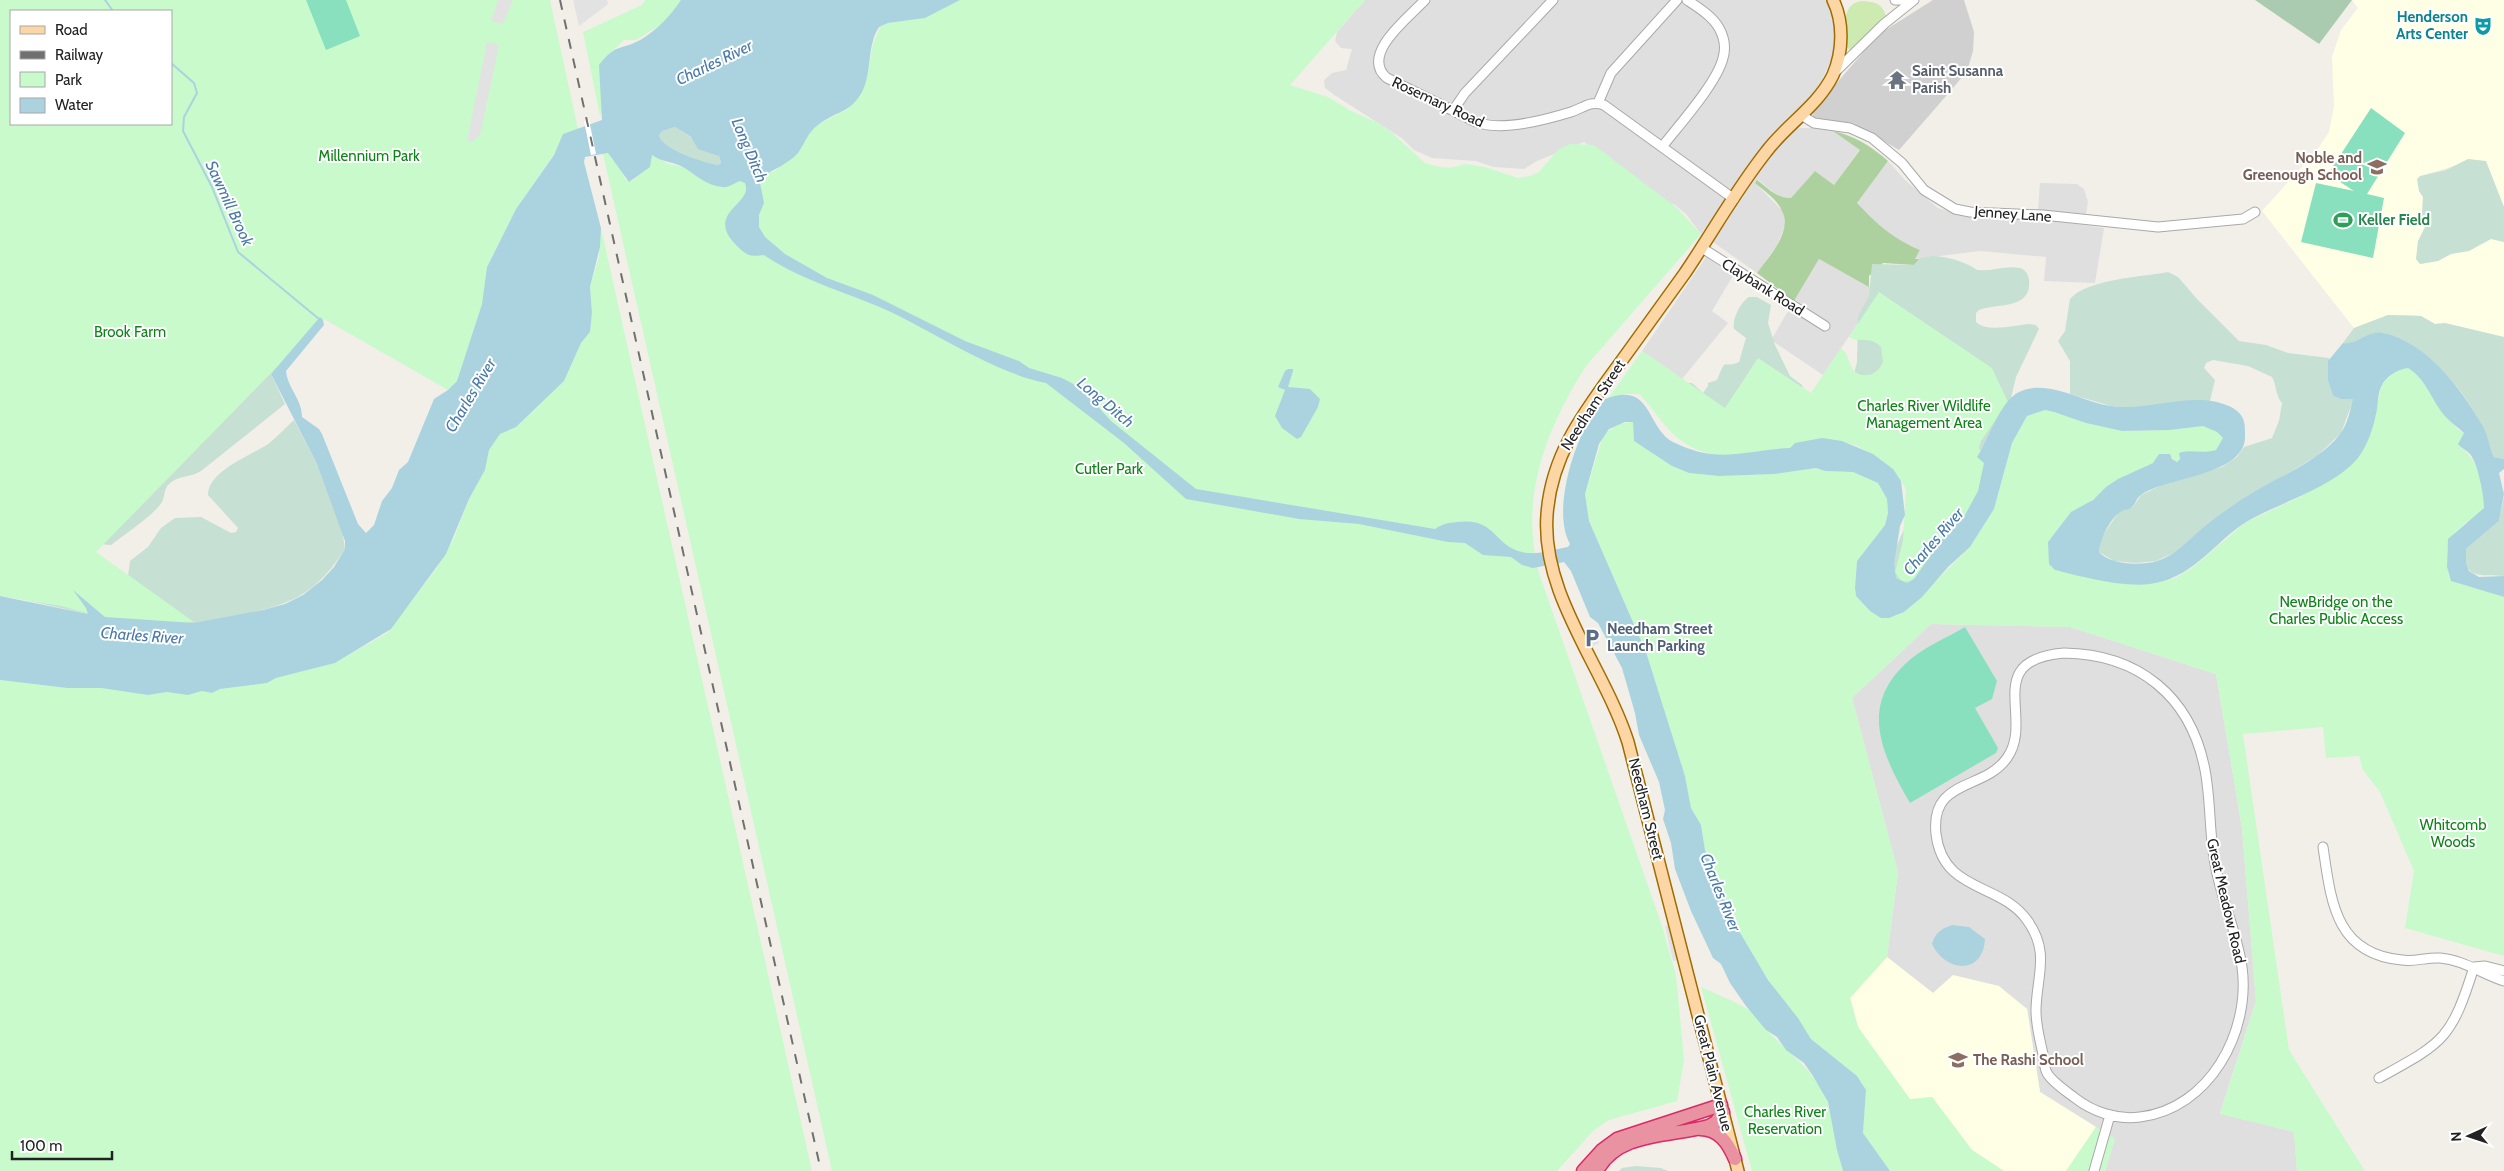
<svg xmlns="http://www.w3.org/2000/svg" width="2504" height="1171" viewBox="0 0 2504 1171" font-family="Cabin,sans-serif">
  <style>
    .residential { fill: #e0dfdf }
    .education { fill: #ffffe5 }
    .religious { fill: #d0d0d0 }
    .grass { fill: #cdebb0 }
    .forest { fill: #add19e }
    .wetland { fill: #c6e0d4 }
    .cemetery { fill: #aacbaf }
    .park { fill: #c8facc; fill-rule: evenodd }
    .pitch { fill: #88e0be }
    .parking { fill: #e2e2e2 }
    .water { fill: #aad3df; fill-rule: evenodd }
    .pier { fill: #fff }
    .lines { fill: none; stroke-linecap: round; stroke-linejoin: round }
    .stream { stroke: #aad3df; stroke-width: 2 }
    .minor-casing { stroke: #a9a9a9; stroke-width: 11 }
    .major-casing { stroke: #a06b00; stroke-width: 14 }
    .highway-casing { stroke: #dc2a67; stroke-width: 15 }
    .minor { stroke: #fff; stroke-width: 9 }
    .major { stroke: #fcd6a4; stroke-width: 11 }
    .highway { stroke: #e892a2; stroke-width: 12 }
    .rail { stroke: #707070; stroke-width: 2; stroke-dasharray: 10 10; stroke-linecap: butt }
    .labels { text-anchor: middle; stroke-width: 4; stroke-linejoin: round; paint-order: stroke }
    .culture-label { font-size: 15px; font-weight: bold; fill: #0d838f; stroke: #fff; text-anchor: end }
    .worship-label { font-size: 15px; font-weight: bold; fill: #5b616d; stroke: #fff; text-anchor: start }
    .street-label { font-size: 15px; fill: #222; stroke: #fff }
    .park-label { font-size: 15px; fill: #0c8416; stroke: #fff }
    .education-label { font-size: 15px; font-weight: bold; fill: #785e54; stroke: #fff; text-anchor: end }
    .leisure-label { font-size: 15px; font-weight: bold; fill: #27864d; stroke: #fff; text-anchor: start }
    .service-label { font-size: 15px; font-weight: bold; fill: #4e5e75; stroke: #fff; text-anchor: start }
    .water-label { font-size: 16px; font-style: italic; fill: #4a7aab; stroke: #fff }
  </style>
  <rect width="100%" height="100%" fill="#f2efe9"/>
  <path class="residential" d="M1365,0H1828L1834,16L1837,36L1834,54L1818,88L1763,146L1701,234L1686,214L1675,205L1662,201L1584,142L1537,161L1524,169L1494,167L1475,161L1432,158L1414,150L1403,139L1336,96L1325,88L1324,80L1332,73L1346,70L1352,49L1341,48L1335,41L1337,32Z
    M1800,128H1817L1833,131L1860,149L1834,185L1815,171L1791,199H1786L1778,196L1758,180L1755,183L1783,211L1785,226L1777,245L1757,273L1713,242L1777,146L1793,130Z
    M1888,161L1905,180L1938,208L1954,213L2036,218L2104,228L2095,283L2044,281L2046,257L1980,251L1915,259L1920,250L1896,239L1880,227L1857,203Z
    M2040,183L2077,184L2084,189L2088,202L2086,214L2038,210Z
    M1706,257L1733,276L1712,311L1728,323L1682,379L1642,351Z
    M1819,259L1879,292L1823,375L1771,340Z
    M1931,624L2070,627L2216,674L2242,828L2256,1001L2220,1113L2294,1132L2297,1171H2105L2115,1139L2040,1092L2027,1008L1933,993L1887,957L1898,872L1852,698Z"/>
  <path class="education" d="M2352,0H2504V207L2485,161L2457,165L2427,174L2419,191L2423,197L2422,214L2425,227L2418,241L2420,264L2438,261L2451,254L2491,239L2504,242V337L2445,323L2435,324L2421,316L2408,315H2388L2354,328L2262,211L2317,150L2329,132L2334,106L2332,57L2341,30L2358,8Z
    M1887,957L1933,993L1953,975L1999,986L2027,1009L2040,1092L2096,1127L2066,1171H2004L1972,1150L1932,1097L1910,1100L1858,1027L1850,997Z"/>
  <path class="religious" d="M1933,0H1964L1974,32L1973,51L1967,71L1953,88L1899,150L1853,123L1819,120L1813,116V111L1823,99L1879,34Z"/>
  <path class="grass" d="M1862,1C1875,2 1882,3 1886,16L1850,50L1846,46C1846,29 1840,3 1862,1Z"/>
  <path class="forest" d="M1833,131C1855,136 1871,146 1888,161L1857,203C1878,225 1892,238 1920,250L1915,259H1920L1914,265L1883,263L1869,276V287L1819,259L1794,301L1757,273C1768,257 1793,232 1782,211C1777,199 1764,191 1755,183L1757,180C1768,188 1777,199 1791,198L1815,171L1834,185L1860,150Z"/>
  <path class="wetland" d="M171,124L320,317L271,374L285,404L201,471C190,478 178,475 169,484C164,489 165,496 162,502C153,516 125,534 111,545L100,544L93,551L128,576L130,561L148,547L161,528L175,518L201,517L231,533L236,532L238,528L208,495C208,471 250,456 268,444C277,437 285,428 294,420L317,464L342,529L345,549C314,597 288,606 233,616C220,618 205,624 192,623C157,622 121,613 86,608L88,614L21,599L0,177Z
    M675,127L719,156L721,163L718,165C704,162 662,150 659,135L661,131Z
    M2468,159L2486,161L2504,207V242L2491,239L2469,251L2451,254L2438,261L2420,264L2416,259L2418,241L2425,227L2422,214L2423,197L2419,191L2417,179L2420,176L2446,170Z
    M1933,256C1949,257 1964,261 1977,270C1991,272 2005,265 2020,268C2025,269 2028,274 2029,280C2032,310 1998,303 1979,310L1976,313V322C1987,333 2015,325 2030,324L2036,325L2039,329L2016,377L2011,398L1977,457L1929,559L1914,579L1907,583L1896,578C1886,557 1906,524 1918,508L1852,383L1857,362L1858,316L1869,296L1872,264L1914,265L1920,258Z
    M2168,272L2178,277L2197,299L2239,341L2266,345L2288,353L2329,358L2328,381L2333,396L2341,399L2354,398L2341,433L2317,456L2235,504L2205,526L2178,551L2156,561L2136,563L2114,561L2099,552V541L2116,516L2120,511L2133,507L2141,495L2162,485L2222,467L2237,457L2244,447L2272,438L2279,421L2282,403C2275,395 2277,386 2272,377L2248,366L2213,360L2206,363L2204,368L2215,380L2210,401L2135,408L2111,406L2070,394V361L2058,341L2065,331L2070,299C2087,279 2142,277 2168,272Z
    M1749,297H1757L1771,305L1768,323L1775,345L1790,376L1802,385L1806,395L1728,423L1686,383H1692L1703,393L1708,386V383L1717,380C1728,354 1721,370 1739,362L1746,338L1734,329C1732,319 1740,303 1749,297Z
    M2388,315L2421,316L2435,324L2445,323L2504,337V459L2494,457C2488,443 2483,428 2476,415C2456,378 2422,347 2383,333L2350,344L2343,343L2354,328Z
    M2504,497V576C2482,574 2462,581 2466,549L2499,521Z
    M1636,1166L1661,1168L1668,1171H1619L1622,1168Z"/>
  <path class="cemetery" d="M2255,0H2352L2319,44Z"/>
  <path class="park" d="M0,0H550L578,129C567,132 559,140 556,151L516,209L493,254L487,267L482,304L457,381L448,390L324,319L96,552L194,622L135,623L94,615L61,606L0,596ZM11,11H171V124H11Z
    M645,0H683L662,24L636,40H624L601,62L602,111L600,116L583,32L642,5Z
    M960,0H1365L1290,85L1328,97L1351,111L1376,122L1390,131L1425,163L1440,167L1450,168L1466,164L1485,167L1518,178L1530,176L1539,172L1558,150L1570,144L1594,145L1677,208L1701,234L1586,366C1546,429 1519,498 1539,573L1662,926L1676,975L1684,1060L1677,1101L1609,1120L1593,1131L1557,1171H832L603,154L609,153L611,159L617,163L626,180L632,181L641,173L651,155L669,164L683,167L706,182H737L775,171L797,153L812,130L820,123L848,109L868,71L873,44L880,27L888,23L925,18Z
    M601,228L812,1171H0V680L67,688H101L148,695L167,692L193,694L202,691L212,693L220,689L267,683L276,678L335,663L387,633L436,569L454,538L469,499L485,470L489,450L500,434L516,427L564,381L581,343L590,332L592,313L590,287L599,257Z
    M1879,292L1992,368L2008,402L1981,441L1979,448L1985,460L1983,482L1972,508L1933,553L1917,576L1910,581L1902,582L1895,572L1903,541L1906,490C1900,476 1891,468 1879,460C1867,451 1855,443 1841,442C1833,441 1823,444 1815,445C1778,450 1734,464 1698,450C1667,437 1660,415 1639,394H1624L1607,400L1642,351L1725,408L1758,358L1811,393L1841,348C1852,356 1847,377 1868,375C1875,374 1880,369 1883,362L1881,347C1870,335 1860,344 1849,337Z
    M2402,368H2408L2416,373L2457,429L2464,433L2460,440L2461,448C2478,458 2484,489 2485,508C2455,533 2442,532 2449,576L2461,584L2504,597V956L2405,928L2414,871L2380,792L2363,770L2359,756L2326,758L2323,727L2243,734L2289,1050L2365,1171H2297L2294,1132L2220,1114L2256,1001L2242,828L2216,674L2070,627L1931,624L1852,698L1898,872L1887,957L1850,998L1858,1027L1910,1099L1932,1097L1972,1150L2004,1171H1890L1863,1133L1866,1090L1857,1076L1811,1039L1798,1018L1780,997L1756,961L1732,919L1705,850L1701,825L1691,808L1685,776L1646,652L1589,521L1585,494L1603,436C1611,427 1621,422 1633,422L1634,441L1672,466L1689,473L1719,476L1775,474L1816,468L1825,471L1853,472L1878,483L1887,499L1888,513L1885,525L1857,561L1855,588L1856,596L1870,611L1896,616L1909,608L1970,547L1994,509L2012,443L2027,416L2045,410L2054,412L2086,423L2122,431L2170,430L2203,426L2217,432L2223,438L2216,450C2204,454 2191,449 2179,453L2180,459L2177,462L2171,457L2156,459L2153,463L2118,479L2087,504L2055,570L2138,584H2154L2175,578L2192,568L2246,522L2300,497L2350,466L2376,412L2381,386L2388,378Z
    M1701,987C1716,994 1734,1001 1749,1010C1756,1014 1760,1024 1766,1030C1788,1052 1818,1073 1828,1104C1835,1126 1835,1149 1843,1171H1752Z
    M2096,1127L2115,1139L2105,1171H2066Z"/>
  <path class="pitch" d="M306,0H346L360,36L326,50Z
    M2371,108L2405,133L2367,194L2384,198L2373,258L2301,242L2316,183L2354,191L2328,174Z
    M1965,627L1997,681L1992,699L1975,708L1998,748L1996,753L1910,803C1881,753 1857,703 1912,658C1927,646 1948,637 1965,627Z"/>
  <path class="parking" d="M498,0H513L503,24L491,21Z
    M573,0H607L608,4L579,26Z
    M487,42L499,45L480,135L472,142L467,141Z
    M1592,629L1599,643L1593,646L1586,632Z
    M1672,925L1680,960L1673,961L1665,926Z"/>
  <path class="water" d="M681,0H960L925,18L888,23L879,27C867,45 872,70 863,90C851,114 835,111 818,125C808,132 805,143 798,153C787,165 772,170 759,178L764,203L759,215V227L765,237L785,254L827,278L873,295L965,341L1019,361L1029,368L1062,378L1081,388L1111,421L1196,489L1435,529C1442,524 1448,523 1457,522C1496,517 1493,545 1522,552C1536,556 1554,549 1568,547L1570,544C1553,514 1571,454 1586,426C1590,417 1598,409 1603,400C1653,379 1645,427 1673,442C1719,465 1743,450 1790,448L1795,443L1822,438L1842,441L1873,454L1893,469L1901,481L1905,515L1900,526L1894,564L1896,578L1907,583L1914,579L1942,539L1965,515L1978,491L1984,463L1977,457C1989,439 2000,401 2019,392C2048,378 2082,402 2111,406C2150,412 2194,389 2231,407C2246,415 2245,424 2245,438C2243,476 2166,477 2141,495C2136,498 2136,504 2132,507C2130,510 2125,509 2122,511C2111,516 2099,541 2099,552C2111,565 2140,566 2157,561C2177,555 2190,538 2205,526C2227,508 2251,493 2275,480C2298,468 2324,455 2340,434C2348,424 2350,410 2353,399H2341L2333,396L2328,381V361L2343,343C2358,345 2368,330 2383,333C2426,342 2461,388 2482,425C2488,435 2489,446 2494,457L2504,459V469L2499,473L2504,494L2499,521L2466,549V563L2469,571L2479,577L2504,576V597L2451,581L2447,567L2448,539L2484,508C2484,495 2478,464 2470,454C2466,450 2461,448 2458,444L2464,433C2458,427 2450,422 2444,415C2431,399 2426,379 2408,368C2398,369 2385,377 2381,387C2378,393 2378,402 2377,409C2374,426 2368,445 2358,458C2333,488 2278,503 2246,522C2215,542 2195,575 2156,583C2128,589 2083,577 2055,570L2049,564L2048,542L2071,512L2093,500L2106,487L2118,479L2153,463L2159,454H2170L2172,459L2177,462L2180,459L2179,453C2191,449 2204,454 2216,450L2223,438L2217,432L2203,426L2170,430L2122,431L2086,423L2054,412L2045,410L2027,416L2012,443L1994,509L1970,547L1948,567L1922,597L1904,612L1889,618H1881L1870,611L1856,596L1855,588L1857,561L1885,525L1888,513L1887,499L1878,483L1853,472L1825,471L1816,468L1775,474L1719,476L1689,473L1672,466L1634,441L1633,422H1625L1609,429L1599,444L1585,494L1589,521L1646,652L1685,776L1691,808L1701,825L1705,850L1732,919L1768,980L1798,1018L1811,1039L1857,1076L1866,1090L1863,1133L1890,1171H1843L1837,1150L1828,1102L1813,1076L1804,1063L1786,1050L1777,1037L1766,1030L1746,1006L1730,983L1721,964L1713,958L1691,911L1675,869L1671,843L1663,819L1665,810L1659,782L1639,735L1635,713L1622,668L1598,623L1590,617L1571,571L1564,562L1533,568L1522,565L1511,557L1483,555L1465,543L1448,542L1359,524L1299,519L1186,499L1124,443L1046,383C998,374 938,335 893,313C850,293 804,282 764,255C751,257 747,256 737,246C703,212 754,205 745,183L740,181C734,183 729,188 722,187C706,186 694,173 681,166C671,161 661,162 652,155L650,167L629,182L608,153L585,157L584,162L601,228L600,247L590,287L592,313L590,332L581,343L564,381L516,427L500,434L489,450L485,470L469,499L446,554L391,629L335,663L276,678L267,683L220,689L212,693L202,691L188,695L167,692L148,695L101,688H67L0,680V596L88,614L86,608L73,590L105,617L194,623L263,610L285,604L303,595L322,580L334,567L345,549V541L317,464L271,374L320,317L323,320L324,325L286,371C288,389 302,399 302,417L319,429L322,434L358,524L366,533L374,525L382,501L392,488L399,470L408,462L434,399L448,390L457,381L482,304L487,267L516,209L554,155L563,134L602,120L599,65C617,42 621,51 642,39C658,29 671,15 681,0ZM675,127L691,137L698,149L719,156L721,163L718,165C704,162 662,150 659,135L662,131Z
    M1288,369H1293V371L1288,387L1310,389L1320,399L1318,407L1301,437L1297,439L1282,428L1275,416L1285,390L1278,387L1285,371Z
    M1952,925L1969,927L1985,939C1983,976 1945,972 1932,944C1935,933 1941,929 1952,925Z"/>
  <path class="pier" d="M589,120L596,154L591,155L584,121Z"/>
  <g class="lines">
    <path class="stream" d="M105,0L113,11
      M171,63L194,83L197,93L184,117L183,131L212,187L238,252L319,319"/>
    <g class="minor-casing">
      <path id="minor" d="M1425,0C1409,17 1359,55 1387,78L1476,122C1501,132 1545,120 1571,112C1583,108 1591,100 1604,105L1734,199
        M1895,0H1911
        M1834,73L1884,24L1914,0
        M1598,103L1611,73L1677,0
        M1454,109L1465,93L1553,0
        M1801,115L1814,123L1850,128L1872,138L1902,163L1924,190L1955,209L1970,212L2043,215L2158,227L2243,219L2255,212
        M1662,147C1679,125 1717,83 1723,58C1726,48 1724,37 1719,28C1712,16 1699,8 1687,0
        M1702,248L1825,326
        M2064,653C2138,654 2191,696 2205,770C2211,801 2209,833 2215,864C2221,899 2237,932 2242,967C2251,1032 2209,1109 2140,1117C2117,1120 2093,1112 2075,1098C2066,1091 2052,1082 2047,1073C2044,1067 2044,1060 2043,1054C2040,1040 2036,1026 2036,1011C2036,977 2051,953 2027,920C2000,882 1943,893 1936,834C1930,778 1984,791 2007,758C2035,719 1981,660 2064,653Z
        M2323,847C2331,901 2335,954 2402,960C2415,962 2427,957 2440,958C2464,960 2482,974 2504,981
        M2474,967L2485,966L2504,971
        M2379,1078C2444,1042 2451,1040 2474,967
        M2094,1171L2110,1115"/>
    </g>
    <g class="major-casing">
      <path id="major" d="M1738,1171L1628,742C1604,667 1541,595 1547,515C1551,454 1585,411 1620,363C1642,333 1663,303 1685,273C1712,233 1736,190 1766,152C1786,125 1818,106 1833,75C1843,52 1844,22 1833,0"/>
    </g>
    <g class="highway-casing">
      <path id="highway" d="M1700,1129C1719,1129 1728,1143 1735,1159
        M1583,1171L1602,1150L1617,1139L1721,1105
        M1597,1171C1618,1131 1671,1137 1709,1126L1716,1122L1723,1112"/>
    </g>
    <use href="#minor" class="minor"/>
    <use href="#major" class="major"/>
    <use href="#highway" class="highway"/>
    <path class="rail" d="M560,0L821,1171"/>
  </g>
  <defs>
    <g id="theatre-bare" transform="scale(1.5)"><path d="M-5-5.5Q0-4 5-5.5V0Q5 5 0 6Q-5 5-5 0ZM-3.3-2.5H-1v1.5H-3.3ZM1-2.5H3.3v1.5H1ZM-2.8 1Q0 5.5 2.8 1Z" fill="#0f9aa8" stroke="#fff" stroke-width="2.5" paint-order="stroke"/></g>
    <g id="temple-bare" transform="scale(1.5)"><path d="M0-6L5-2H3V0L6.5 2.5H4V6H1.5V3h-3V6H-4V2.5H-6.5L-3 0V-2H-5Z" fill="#6b7280" stroke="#fff" stroke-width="2.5" paint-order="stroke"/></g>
    <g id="school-bare" transform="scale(1.5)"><path d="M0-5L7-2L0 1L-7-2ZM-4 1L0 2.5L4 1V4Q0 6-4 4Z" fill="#8d6e63" stroke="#fff" stroke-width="2.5" paint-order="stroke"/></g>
    <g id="stadium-bare" transform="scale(1.5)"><path d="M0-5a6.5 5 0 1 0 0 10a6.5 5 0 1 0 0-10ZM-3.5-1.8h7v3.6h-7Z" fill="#2e9e5b" stroke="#fff" stroke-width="2.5" paint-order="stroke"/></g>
    <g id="parking-bare" transform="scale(1.5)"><path d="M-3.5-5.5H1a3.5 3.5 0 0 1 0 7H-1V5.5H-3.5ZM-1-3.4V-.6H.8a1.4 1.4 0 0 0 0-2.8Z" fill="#5c6f8a" stroke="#fff" stroke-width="2.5" paint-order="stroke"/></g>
  </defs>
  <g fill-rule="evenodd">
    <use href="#theatre-bare" x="2483" y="26"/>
    <use href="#temple-bare" x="1897" y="80"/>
    <use href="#school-bare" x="2377" y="167"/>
    <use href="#stadium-bare" x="2343" y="220"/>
    <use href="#parking-bare" x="1592" y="638"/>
    <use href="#school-bare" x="1958" y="1060"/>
  </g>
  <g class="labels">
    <g class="culture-label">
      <text x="2468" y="22">Henderson<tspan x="2468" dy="17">Arts Center</tspan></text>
    </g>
    <g class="worship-label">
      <text x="1912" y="76">Saint Susanna<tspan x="1912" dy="17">Parish</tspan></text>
    </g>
    <g class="street-label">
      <text transform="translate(1438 102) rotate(25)" y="5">Rosemary Road</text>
      <text transform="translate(2013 214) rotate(4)" y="5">Jenney Lane</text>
      <text transform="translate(1763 287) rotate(32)" y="5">Claybank Road</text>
      <text transform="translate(1593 405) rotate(-57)" y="5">Needham Street</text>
      <text transform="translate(1646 809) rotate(76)" y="5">Needham Street</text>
      <text transform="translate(2226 901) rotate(77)" y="5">Great Meadow Road</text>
      <text transform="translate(1713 1073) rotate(76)" y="5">Great Plain Avenue</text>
    </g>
    <g class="park-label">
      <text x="369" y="161">Millennium Park</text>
      <text x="130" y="337">Brook Farm</text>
      <text x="1924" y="411">Charles River Wildlife<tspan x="1924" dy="17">Management Area</tspan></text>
      <text x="1109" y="474">Cutler Park</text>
      <text x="2336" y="607">NewBridge on the<tspan x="2336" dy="17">Charles Public Access</tspan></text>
      <text x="2453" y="830">Whitcomb<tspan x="2453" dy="17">Woods</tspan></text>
      <text x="1785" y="1117">Charles River<tspan x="1785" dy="17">Reservation</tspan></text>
    </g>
    <g class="education-label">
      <text x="2362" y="163">Noble and<tspan x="2362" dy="17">Greenough School</tspan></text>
      <text x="1973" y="1065" text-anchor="start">The Rashi School</text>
    </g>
    <g class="leisure-label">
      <text x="2358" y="225">Keller Field</text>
    </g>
    <g class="service-label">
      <text x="1607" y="634">Needham Street<tspan x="1607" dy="17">Launch Parking</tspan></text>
    </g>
    <g class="water-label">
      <text transform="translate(714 62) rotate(-26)" y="6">Charles River</text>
      <text transform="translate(750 150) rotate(67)" y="6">Long Ditch</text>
      <text transform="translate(230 203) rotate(65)" y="6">Sawmill Brook</text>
      <text transform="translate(470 395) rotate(-59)" y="6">Charles River</text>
      <text transform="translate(1106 402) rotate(40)" y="6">Long Ditch</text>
      <text transform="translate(1933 541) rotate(-49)" y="6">Charles River</text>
      <text transform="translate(142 635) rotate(4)" y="6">Charles River</text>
      <text transform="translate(1721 892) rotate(68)" y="6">Charles River</text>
    </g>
  </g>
  <rect x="10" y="10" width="162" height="115" fill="#ffffff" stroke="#a7a7a7"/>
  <rect x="20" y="26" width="25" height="8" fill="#fcd6a4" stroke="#a7a7a7"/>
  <text x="55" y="35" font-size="15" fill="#222222">Road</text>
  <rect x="20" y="51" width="25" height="8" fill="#707070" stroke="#a7a7a7"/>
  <text x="55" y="60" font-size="15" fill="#222222">Railway</text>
  <rect x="20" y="72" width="25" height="15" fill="#c8facc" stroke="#a7a7a7"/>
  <text x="55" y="85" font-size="15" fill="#222222">Park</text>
  <rect x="20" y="98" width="25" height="15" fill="#aad3df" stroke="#a7a7a7"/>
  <text x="55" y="110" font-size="15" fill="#222222">Water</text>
  <g transform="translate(2469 1136) rotate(267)" stroke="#ffffff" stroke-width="4" paint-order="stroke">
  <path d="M0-4L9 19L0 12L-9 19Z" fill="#222222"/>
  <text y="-8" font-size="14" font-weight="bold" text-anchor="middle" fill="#222222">N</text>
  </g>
  <path d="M12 1151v8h100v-8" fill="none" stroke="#222222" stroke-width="2.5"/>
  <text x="20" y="1151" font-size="15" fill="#222222" stroke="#ffffff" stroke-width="4" paint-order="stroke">100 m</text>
</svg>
